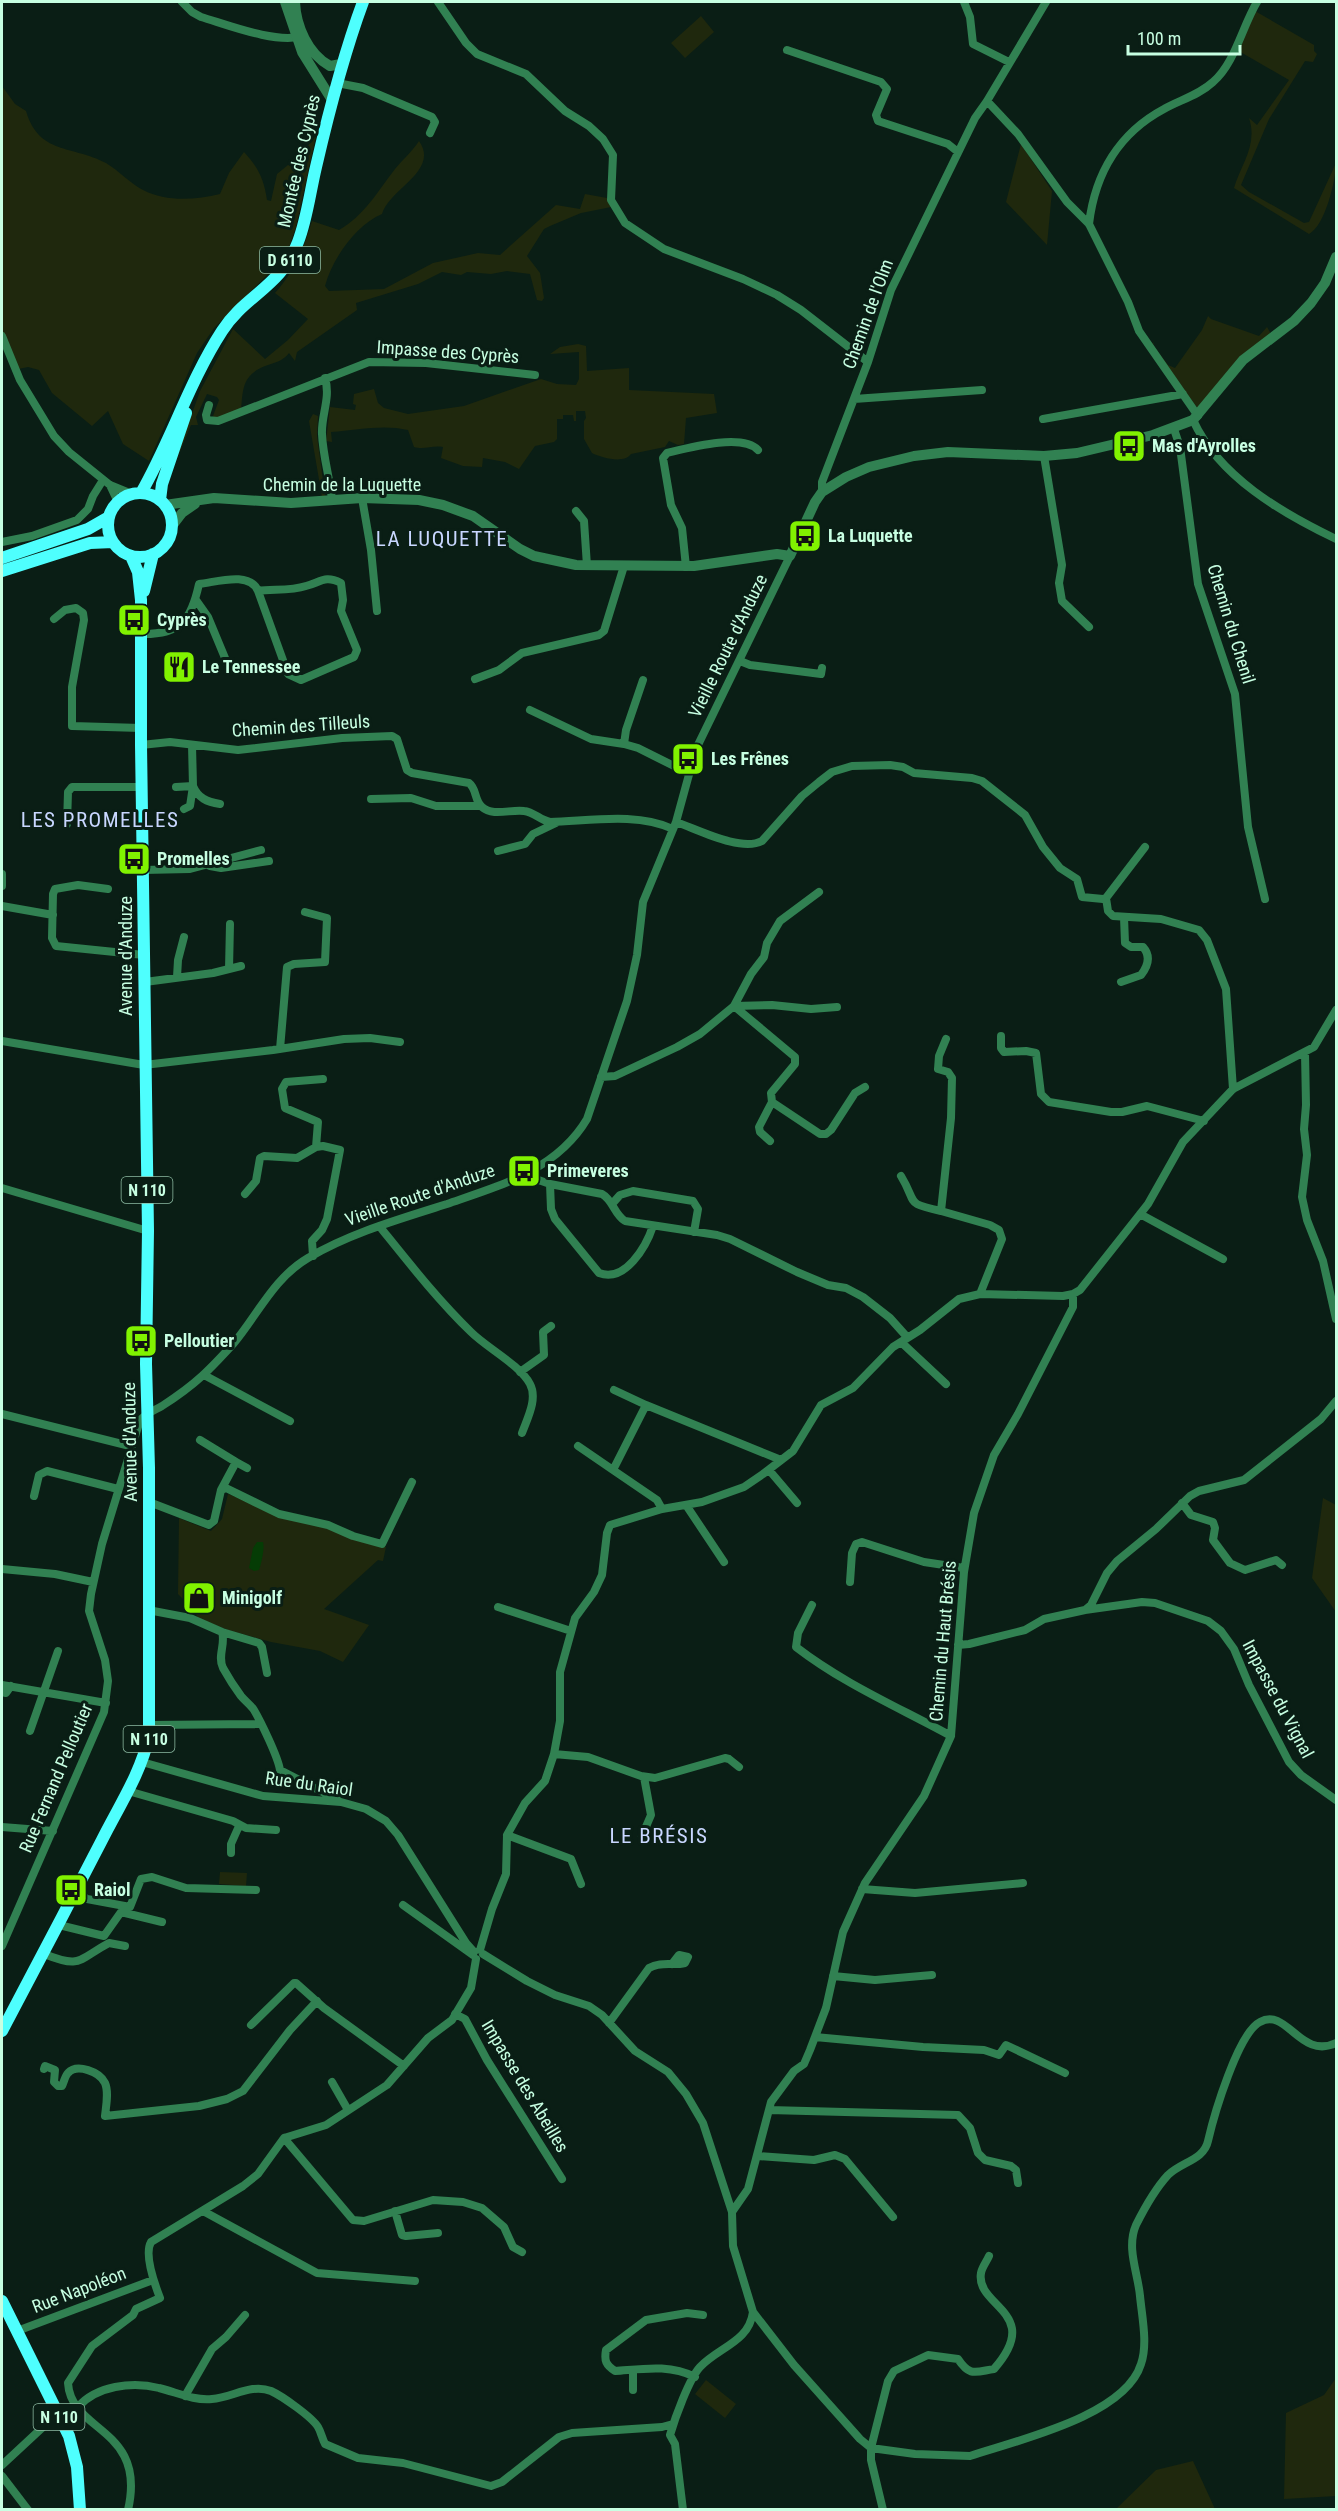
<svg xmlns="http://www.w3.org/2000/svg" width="1338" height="2511" viewBox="0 0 1338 2511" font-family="'Roboto Condensed',sans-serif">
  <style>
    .green { fill: #1f280d }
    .water { fill: #053c05 }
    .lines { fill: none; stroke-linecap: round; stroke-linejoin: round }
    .minor { stroke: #318152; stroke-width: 8 }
    .tertiary { stroke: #318152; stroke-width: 10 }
    .primary { stroke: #4efffe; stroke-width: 12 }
    .labels { text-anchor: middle; stroke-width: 6; stroke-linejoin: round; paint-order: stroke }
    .shield { fill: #0a1e15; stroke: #8ebca4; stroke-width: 1.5 }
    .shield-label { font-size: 16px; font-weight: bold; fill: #c7ffe2 }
    .street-label { font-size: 18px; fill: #c7ffe2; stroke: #0a1e15 }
    .poi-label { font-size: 18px; font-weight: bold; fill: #c7ffe2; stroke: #0a1e15; text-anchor: start }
    .quarter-label { font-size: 21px; letter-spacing: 1.5px; fill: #c9d7ff; stroke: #0a1e15 }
  </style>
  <rect width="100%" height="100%" fill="#0a1e15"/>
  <path class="green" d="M1255,11L1314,45V51L1317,54L1313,62L1305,61L1269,119L1241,185L1249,192L1304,223L1309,222L1336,163C1336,180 1325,226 1309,234L1234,188C1241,164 1258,145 1249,118L1257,125L1289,80L1237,50Z
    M701,16L714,32L685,58L671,43Z
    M2,86L15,104L26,111C39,155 72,145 106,163C119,171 130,183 143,190C166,202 195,200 220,194L229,173L244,152C258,167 264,179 267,200L271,201L277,174L299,156L316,136L296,227L286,256L214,328L197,353L149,461L123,444L108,411L92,426L52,393L39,370L28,367L18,369L2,330Z
    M419,141C440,171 389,189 382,214C356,225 332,259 325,286L329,291L384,289L433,263L478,253L500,255L556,205L580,209L585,194L607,198L611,207L581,213L550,226L544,229L527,256L540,273L544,298L542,301L537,300L530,274L507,271L491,274L467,272L461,275L442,272L418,284L356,303L357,310L297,352L295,361L289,353C283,361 276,362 268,365C242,374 243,388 241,411L216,419L213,416L219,400L217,397L207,394L196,417L198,425H191L172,470L200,391L233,329L265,359L288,340L308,319L275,293C294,272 304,248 312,221L339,230C364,216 378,191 395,169C403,159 412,152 419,141Z
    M1021,144L1052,191L1047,245L1006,202Z
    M1208,316L1211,319L1259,336L1267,327L1271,334L1198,409L1152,344L1154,342L1153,345L1168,365L1175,368L1202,330Z
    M578,344L586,346L587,371L629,368V390L714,394L717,413L686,418L684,444L678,445L669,441L665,447L631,454C624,464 602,458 592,453L584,439V421L586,418L585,411H576V421H574L573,415H563V419H557V439L554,442L535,446L519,469L505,462L483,458L482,467L463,466L441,458L443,447C432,445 425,450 414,447L408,430C384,424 357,430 331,432L332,442L326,441L330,407L355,410L356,405L353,404L354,394L374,389L378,403L384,408L408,414L464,406L541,379L557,384L576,385L579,379V352L550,354L560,347Z
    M313,414L318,416L317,436L325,496L322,497L309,421Z
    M228,1494L250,1502L260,1509L334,1530L360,1540L386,1547L383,1561L378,1560L324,1609L369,1625L343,1662L320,1651L271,1642L228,1630L198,1618L191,1606L193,1601L186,1602L178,1594L179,1518L211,1531L222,1519Z
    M1323,1498L1336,1505V1612L1312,1578Z
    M220,1872L247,1873L246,1886L219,1884Z
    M1336,2378V2496L1284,2499L1286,2413L1324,2395Z
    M706,2380L736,2404L725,2418L695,2394Z
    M1193,2461L1215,2509H1116L1156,2470Z"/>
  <path class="water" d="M257,1542H263C265,1548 261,1564 259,1570L254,1571L249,1568L253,1548Z"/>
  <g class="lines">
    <path class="minor" d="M182,2L192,12L201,17C228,25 276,44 303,36
      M438,2L466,43L477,54L526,74L565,111L589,126L603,139L613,155L611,200L625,223L664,249L743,279L777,295L801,310L868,362
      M964,2L970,17L973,44L1009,62
      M787,50L881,82L887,89L876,115L878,121L948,144L958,152
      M337,83L363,88L432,117L435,122L430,133
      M987,101L1018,134L1067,202L1089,224L1128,302L1139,331L1198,416
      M1089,224C1095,174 1119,133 1164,109C1180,100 1199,95 1213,82C1235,63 1242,27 1257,2
      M2,336L20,380L54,436L69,452L110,485L132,494
      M325,378C331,398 321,415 322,434C323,457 330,478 332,500
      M854,399L982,390
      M209,405L206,415L207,420L218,421L369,362L426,363L535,375
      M1043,419L1183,394
      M1193,420C1219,477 1282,513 1336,539
      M1174,429L1180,447L1198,584L1235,694L1248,827L1265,899
      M1044,456L1062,565L1059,583L1062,601L1089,627
      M110,485L118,502
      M822,492V482L868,362L891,290L975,118L987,101L1046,2
      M362,498L371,550L377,611
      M576,511L584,521L587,566
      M2,542L32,536L77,520L88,509L93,496L103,480
      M686,567L682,528L671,505L663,458L667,453C688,448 742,433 758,450
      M196,600L208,617L230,670
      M54,619L65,610L76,608L83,613L84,620L72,687V726L141,728
      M141,634C180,635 191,621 199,584C217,582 250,571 258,591C273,589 291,591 306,586C321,582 325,575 341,583L343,600L341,611L357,650L354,657L301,680L288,674L258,591
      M740,661L750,665L821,674L822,668
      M475,679L499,670L522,653L599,635L604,631L624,566
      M643,680L626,730L624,744L638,748L688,773
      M530,710L591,739L624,744
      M141,745L170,742L238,750L342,738L392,736L397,739L407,770L412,773L469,783C477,789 474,800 482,807C493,817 511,809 524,811C534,812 540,820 550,822C589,821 637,812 673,829
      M176,787L193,786C198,798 207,802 220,804
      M371,799L411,798L436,806H480
      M184,809L190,806L193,786L192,745
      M676,822C699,830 741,852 762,841L802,796L819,782L832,772L852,766L890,765L903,767L914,773L972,778L982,781L1025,815L1043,847L1060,868L1077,879L1082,897L1103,899L1106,898L1145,847
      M67,824L68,792L72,787H143
      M498,851L525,844L533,834L556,823
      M210,866L221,868L269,861
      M143,870L190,869L261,850
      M2,886V874
      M108,889L78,885L55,889L53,894L52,938L56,946L144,955
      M1106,898L1108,911L1113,916L1161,919L1199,930L1207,940L1226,989L1233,1089
      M2,906L53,915
      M229,969L230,924
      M177,977L178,960L184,937
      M145,982L213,973L241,966
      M1121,982L1141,975C1148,966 1151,956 1143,947H1131L1125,943L1124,917
      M734,1006L795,1057V1064L771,1093L772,1102L820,1134H826L831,1130L855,1093L865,1087
      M734,1006L772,1005L811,1009L837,1007
      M1001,1036V1048L1004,1052L1026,1051L1036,1053L1041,1094L1049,1102L1111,1112H1122L1147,1106L1204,1121
      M946,1039L939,1056L938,1069L948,1072L952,1078L951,1118L941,1211L990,1225L999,1230L1002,1239L980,1294
      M2,1041L144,1065L273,1050L344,1039L370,1038L400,1042
      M280,1049L287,967L294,964L325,962L327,918L305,912
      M1305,1053L1306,1105L1304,1129L1307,1155L1302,1197L1307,1220L1323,1261L1336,1319
      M601,1077L615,1076L677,1047L700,1034L734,1006L751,974L764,957L767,943L780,921L819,892
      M770,1141L760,1132L759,1127L772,1102
      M316,1147L318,1122L285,1108L282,1089L286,1082L323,1079
      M524,1175L550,1184L602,1194C613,1200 614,1214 625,1221L717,1235L730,1239L797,1272L828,1285L846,1288L863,1297L890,1318L907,1337
      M901,1176C918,1204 904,1203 941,1211
      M550,1184L551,1209L555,1219L599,1273C625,1283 646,1247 653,1226
      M2,1188L148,1231
      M245,1194L256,1181L260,1158L264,1156L297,1158L316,1147L323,1146L340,1150L327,1219L322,1230L312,1241L313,1256
      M612,1204L620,1195L633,1191L693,1201L698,1209L694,1232
      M1140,1214L1223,1259
      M380,1227C409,1263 438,1300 471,1332C487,1348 520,1365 530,1384C538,1399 527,1419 522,1433
      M901,1342L946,1384
      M520,1372L544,1355L543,1332L551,1326
      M204,1375L290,1421
      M614,1390L646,1405
      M2,1414L130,1446
      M200,1440L236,1462L221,1490
      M578,1446L613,1470
      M236,1462L247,1468
      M769,1470L797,1503
      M34,1496L39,1475L47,1471L118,1489
      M149,1502L209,1525L214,1521L221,1490L226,1488L279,1514L328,1525L353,1536L382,1544L412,1482
      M1182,1503L1191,1515L1213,1522L1215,1528L1213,1540L1230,1563L1245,1570L1276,1560L1282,1565
      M686,1505L724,1562
      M662,1509L657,1500L613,1470L646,1405L781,1460
      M2,1569L55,1574L93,1582
      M850,1582L852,1553L856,1544L862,1542L924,1562L964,1568
      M812,1605L798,1633L796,1647C844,1684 898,1707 951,1736
      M498,1607L571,1631
      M148,1610L190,1618L222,1632C226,1644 217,1656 223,1668C228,1677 235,1688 241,1696C245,1701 251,1705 254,1710C261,1722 278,1757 280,1770L338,1800
      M1085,1610L1142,1602L1155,1603L1208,1621L1221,1631L1234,1649L1249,1685L1289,1762L1301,1775L1336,1800
      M222,1632L259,1643L262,1647L267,1673
      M958,1645L969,1644L1025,1630L1044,1619L1085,1610L1091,1605L1107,1573L1117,1561L1156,1529L1190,1496L1199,1491L1244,1480L1321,1419L1336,1401
      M2,1685L106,1703
      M2,1692L6,1693L11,1686
      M150,1725L260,1724
      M30,1731L58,1651
      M554,1754L588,1757L641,1776L655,1778L725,1758L729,1759L739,1767
      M142,1762L263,1796L341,1802L366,1809L386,1821L398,1835L466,1943L474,1952
      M128,1791L233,1821L246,1828L276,1830
      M2,1827L53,1831
      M507,1835L571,1859L581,1884
      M642,1836L651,1815L644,1777
      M231,1853V1844L239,1826
      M862,1889L915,1893L1023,1883
      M77,1892L87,1899L130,1907L141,1879L152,1877L186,1888L256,1890
      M403,1905L473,1955
      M59,1925L104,1936L121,1912L162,1922
      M2,1946L104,1712L108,1681L105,1660L89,1611L91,1594L102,1544L140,1420C147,1413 153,1411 162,1406C176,1397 190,1387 202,1376C213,1366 224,1354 234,1343C258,1314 274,1278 308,1258C350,1233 400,1219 447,1204C499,1186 557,1170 587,1119L627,1001L637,955L643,902L676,822L696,749L790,556
      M480,1950L492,1909L506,1874L507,1835L525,1803L545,1781L554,1754L560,1721V1672L575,1618L594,1592L602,1575L607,1533L610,1525L662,1509L702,1502L744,1487L763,1474L793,1451L821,1405L853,1388L893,1347L920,1330L959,1299L980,1294L1063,1296L1073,1294L1080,1290L1148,1204L1183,1142L1233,1089L1314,1047L1336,1010
      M44,1954C82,1969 77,1960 109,1943L125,1946
      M483,1954L527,1981L555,1995L589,2006L602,2015L635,2051L668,2072L686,2094L703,2123L732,2212
      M833,1976L875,1980L932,1975
      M455,2014L465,2019L487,2060L562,2179
      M609,2023L649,1968C661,1961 673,1966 685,1963L688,1957L679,1955L672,1964
      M251,2025L294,1983H296L324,2008L404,2066
      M815,2037L923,2047L984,2050L999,2055L1006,2045L1065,2073
      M44,2069L45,2066L55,2070L54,2082L58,2086H62C64,2082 65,2076 68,2073C77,2063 100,2072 105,2083C109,2092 106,2106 105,2116L199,2106L227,2099L243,2091L290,2030L317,2001
      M332,2082L348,2110
      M769,2110L958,2115L970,2128L978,2153L985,2160L1011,2166L1016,2170L1018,2183
      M284,2138L353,2220L364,2221L433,2200L463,2202L482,2208L504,2227L513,2247L522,2252
      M757,2156L814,2160L835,2155L845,2159L893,2217
      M203,2211L317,2273L415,2281
      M395,2211L402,2235L406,2236L438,2233
      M753,2312L794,2365L860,2439L871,2448L915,2454L970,2456C1018,2440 1125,2416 1141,2364C1148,2344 1142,2317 1140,2296C1138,2273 1126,2248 1136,2225C1144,2209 1156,2188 1168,2175C1181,2162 1204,2160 1208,2141C1214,2115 1238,2033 1260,2022C1287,2007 1300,2060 1336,2043
      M17,2331L153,2280
      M695,2377C669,2364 643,2369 615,2371C606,2365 604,2361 606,2350L646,2320L687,2313L703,2315
      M633,2390V2370
      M185,2396L212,2349L226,2337L245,2315
      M78,2407C96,2386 132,2381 159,2388C176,2392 194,2401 212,2399C232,2398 251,2383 271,2391C282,2396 312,2417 318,2427C321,2432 322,2438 325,2444L358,2458L403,2463L491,2486L502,2482L559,2437L572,2433L662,2427L673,2424
      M2,2465L57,2414
      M2,2476L28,2510
      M128,2510C147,2427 71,2433 68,2383L92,2346L133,2315L136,2309L160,2298C155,2285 144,2254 151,2242L243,2186L258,2174L284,2138L326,2125L387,2085L428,2038L452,2020L471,1988L476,1959
      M683,2510L675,2444L670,2435C675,2418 689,2379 700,2367C719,2347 749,2342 753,2312L733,2246L732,2212L748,2189L771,2102L794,2071L804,2064L810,2050L826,2008L843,1932L865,1883L924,1796L951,1736L964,1572L974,1513L994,1455L1018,1414L1073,1307V1294
      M883,2510L871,2460V2448L888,2381L894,2371L928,2355L958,2359C970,2377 975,2372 994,2369C1044,2312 975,2307 981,2273C982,2267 987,2261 989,2256"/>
    <path class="tertiary" d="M285,2L302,52L332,100
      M295,2C296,26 308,54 330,66L341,64
      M165,505L214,498L291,503L362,498L419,500L443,505L473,516L520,549L534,556L576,565L694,566L777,554L790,556L815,502L822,492L846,477L869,467L914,456L948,452L1044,456L1077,453L1153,435L1193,420L1243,360L1294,321L1311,303L1325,283L1336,257
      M172,526L182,513L195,504"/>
    <path class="primary" d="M141,493C171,441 189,382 222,331C245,295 281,287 298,242C307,219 310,192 316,167C329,111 343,56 363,2
      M108 525a32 32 0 1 1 64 0a32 32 0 1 1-64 0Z
      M160,500L162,484L186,413
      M2,558L88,529L109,517
      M2,571L90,543L113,542
      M144,591L153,554
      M2,2031C36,1967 69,1904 102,1840C119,1806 141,1773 149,1736V1468L146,1364L148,1231L141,745V600L138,572L131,556
      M2,2301L69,2436L77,2467L80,2510"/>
  </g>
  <defs>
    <g id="bus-square" transform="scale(1.725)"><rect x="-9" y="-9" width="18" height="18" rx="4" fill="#81f200" stroke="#0a1e15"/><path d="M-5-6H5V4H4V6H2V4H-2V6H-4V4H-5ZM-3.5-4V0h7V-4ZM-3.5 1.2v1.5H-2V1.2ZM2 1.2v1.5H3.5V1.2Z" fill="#111"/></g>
    <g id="restaurant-square" transform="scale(1.725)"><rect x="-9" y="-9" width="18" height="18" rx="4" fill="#81f200" stroke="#0a1e15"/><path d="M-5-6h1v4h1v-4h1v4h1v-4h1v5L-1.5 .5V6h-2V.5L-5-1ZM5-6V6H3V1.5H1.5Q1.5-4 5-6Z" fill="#111"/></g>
    <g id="shop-square" transform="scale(1.725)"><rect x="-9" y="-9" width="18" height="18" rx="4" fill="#81f200" stroke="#0a1e15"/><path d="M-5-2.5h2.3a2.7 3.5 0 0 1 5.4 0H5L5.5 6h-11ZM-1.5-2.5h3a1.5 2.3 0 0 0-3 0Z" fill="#111"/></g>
  </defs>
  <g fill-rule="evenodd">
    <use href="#bus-square" x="1129" y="446"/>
    <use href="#bus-square" x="805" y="536"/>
    <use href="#bus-square" x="134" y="620"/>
    <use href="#restaurant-square" x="179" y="667"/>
    <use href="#bus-square" x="688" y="759"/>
    <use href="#bus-square" x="134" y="859"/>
    <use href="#bus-square" x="524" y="1171"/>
    <use href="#bus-square" x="141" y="1341"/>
    <use href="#shop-square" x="199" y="1598"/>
    <use href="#bus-square" x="71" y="1890"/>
  </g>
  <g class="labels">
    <g class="shield">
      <rect x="260" y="247" width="60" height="26" rx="4.5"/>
      <rect x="121.5" y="1177" width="51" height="26" rx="4.5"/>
      <rect x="123.5" y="1726" width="51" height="26" rx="4.5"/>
      <rect x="33.5" y="2404" width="51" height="26" rx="4.5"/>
    </g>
    <g class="shield-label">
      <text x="290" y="266">D 6110</text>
      <text x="147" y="1196">N 110</text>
      <text x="149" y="1745">N 110</text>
      <text x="59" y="2423">N 110</text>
    </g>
    <g class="street-label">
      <text transform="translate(299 161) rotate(-77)" y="6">Montée des Cyprès</text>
      <text transform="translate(868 314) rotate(-70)" y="6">Chemin de l'Olm</text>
      <text transform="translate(448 352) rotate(4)" y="6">Impasse des Cyprès</text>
      <text x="342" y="491">Chemin de la Luquette</text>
      <text transform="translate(1231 624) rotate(73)" y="6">Chemin du Chenil</text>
      <text transform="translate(728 646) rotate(-64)" y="6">Vieille Route d'Anduze</text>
      <text transform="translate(301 726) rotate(-4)" y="6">Chemin des Tilleuls</text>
      <text transform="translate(126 956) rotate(-90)" y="6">Avenue d'Anduze</text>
      <text transform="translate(420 1195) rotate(-19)" y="6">Vieille Route d'Anduze</text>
      <text transform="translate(130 1442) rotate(-91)" y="6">Avenue d'Anduze</text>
      <text transform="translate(943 1641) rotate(-85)" y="6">Chemin du Haut Brésis</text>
      <text transform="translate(1278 1699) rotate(62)" y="6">Impasse du Vignal</text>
      <text transform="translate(56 1778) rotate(-67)" y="6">Rue Fernand Pelloutier</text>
      <text transform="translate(309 1784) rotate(8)" y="6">Rue du Raiol</text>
      <text transform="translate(525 2086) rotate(59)" y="6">Impasse des Abeilles</text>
      <text transform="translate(79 2290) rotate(-21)" y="6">Rue Napoléon</text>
    </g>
    <g class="poi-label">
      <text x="1152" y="452">Mas d'Ayrolles</text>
      <text x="828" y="542">La Luquette</text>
      <text x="157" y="626">Cyprès</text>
      <text x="202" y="673">Le Tennessee</text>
      <text x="711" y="765">Les Frênes</text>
      <text x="157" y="865">Promelles</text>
      <text x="547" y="1177">Primeveres</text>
      <text x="164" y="1347">Pelloutier</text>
      <text x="222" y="1604">Minigolf</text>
      <text x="94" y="1896">Raiol</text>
    </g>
    <g class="quarter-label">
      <text x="442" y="546">LA LUQUETTE</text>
      <text x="100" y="827">LES PROMELLES</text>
      <text x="659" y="1843">LE BRÉSIS</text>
    </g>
  </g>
  <rect width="1338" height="2511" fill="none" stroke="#c7ffe2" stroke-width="6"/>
  <path d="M1128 45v9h112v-9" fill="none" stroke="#c7ffe2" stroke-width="3"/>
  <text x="1137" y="45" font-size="18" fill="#c7ffe2" stroke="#0a1e15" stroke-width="4.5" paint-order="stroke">100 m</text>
</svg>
